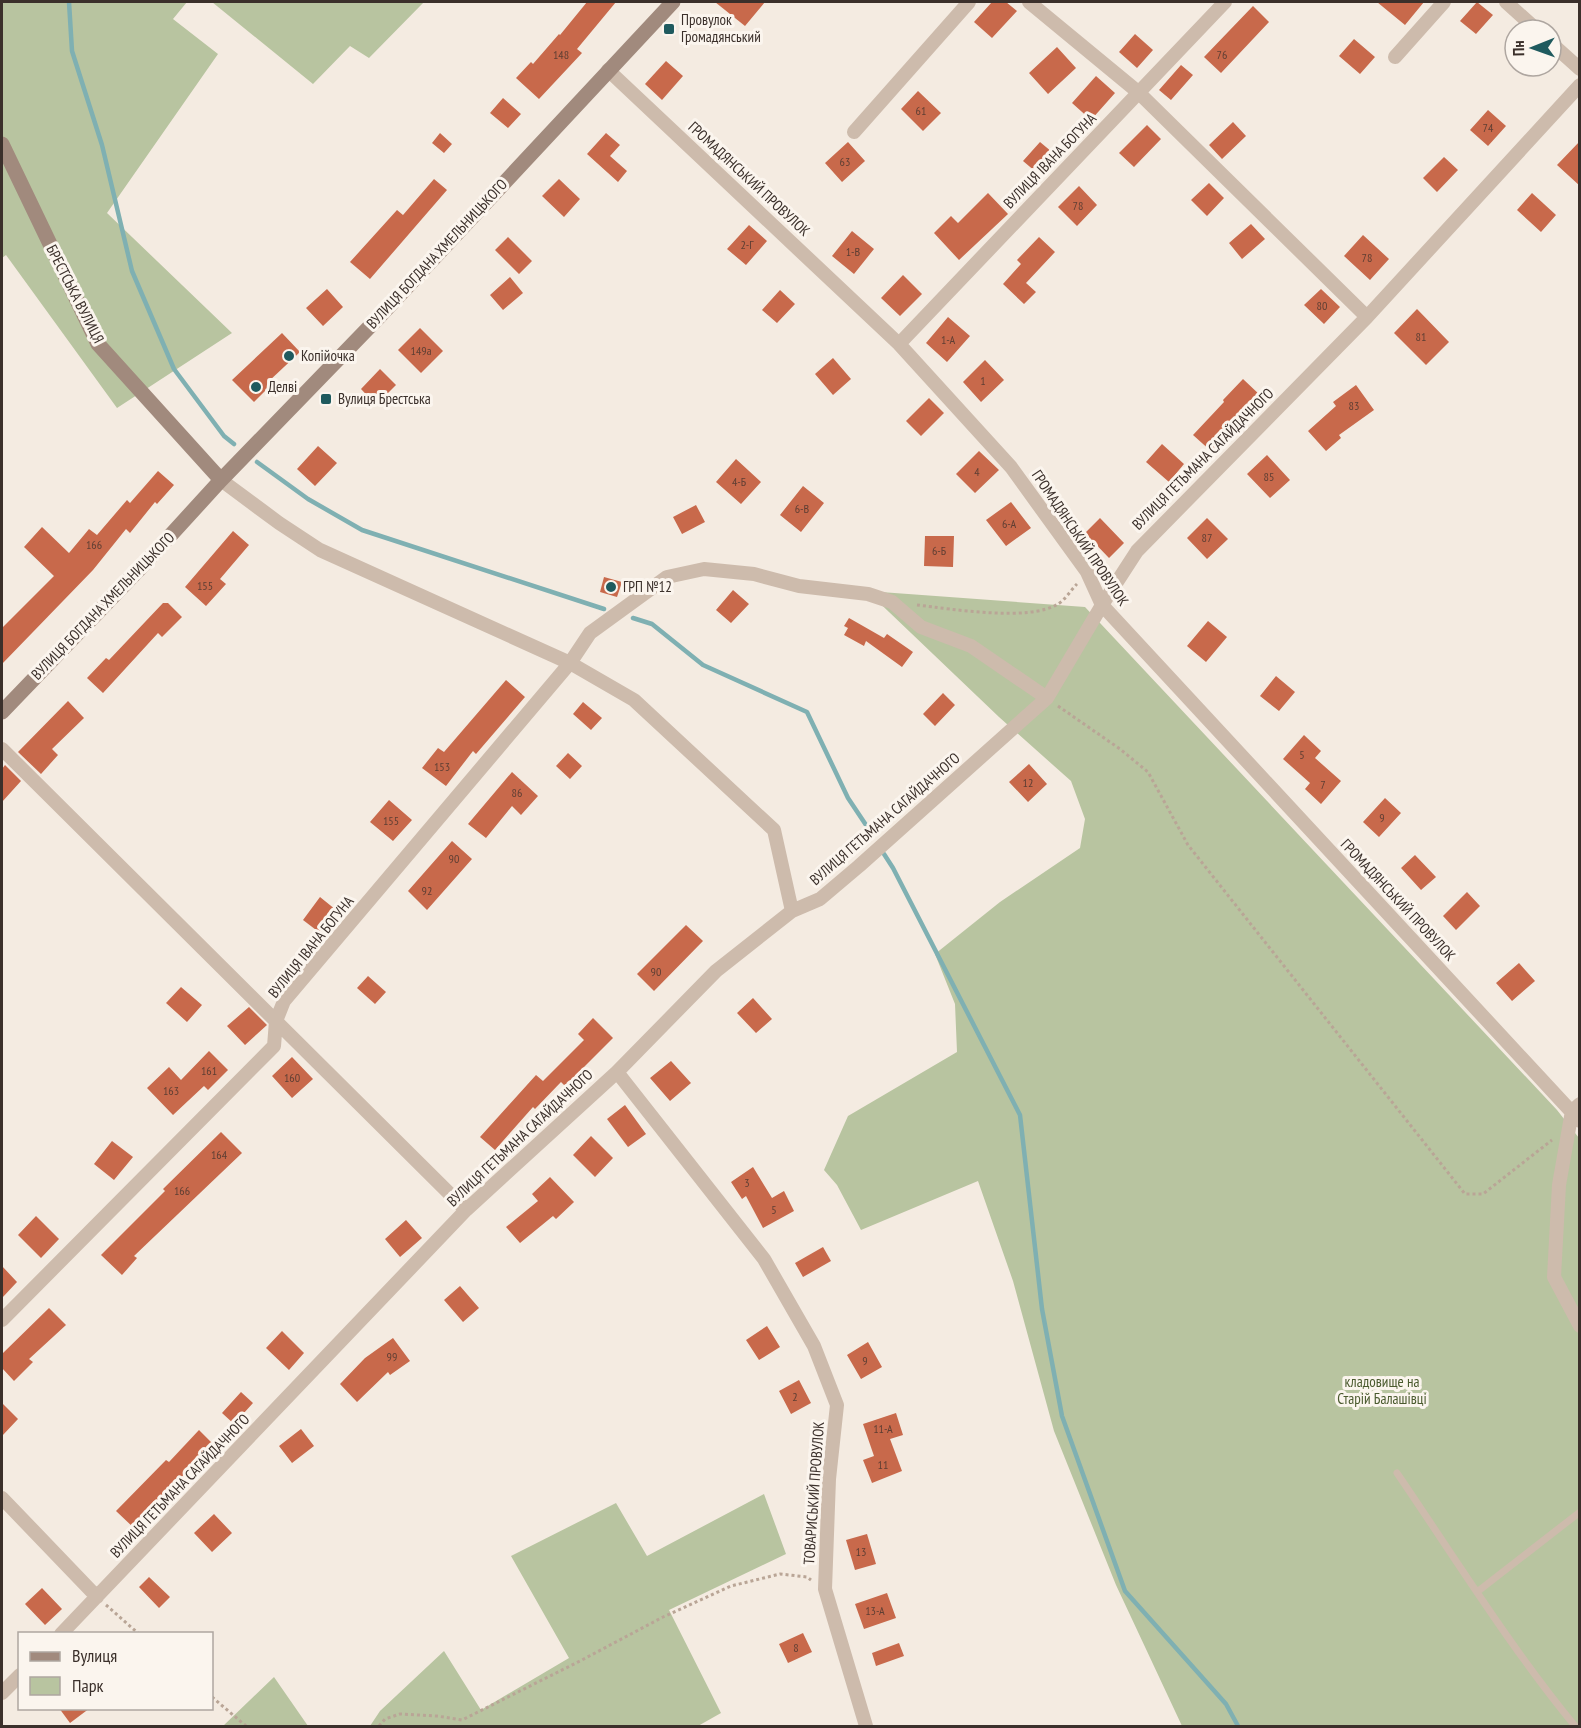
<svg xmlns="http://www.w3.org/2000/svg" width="1581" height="1728" viewBox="0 0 1581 1728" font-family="'PT Sans Narrow',sans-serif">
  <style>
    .green { fill: #b8c4a0 }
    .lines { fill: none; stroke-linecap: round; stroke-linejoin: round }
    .stream { stroke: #7fb0b2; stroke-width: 4.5 }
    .building { fill: #c8694b }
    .path { stroke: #b9a596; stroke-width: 3; stroke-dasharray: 3 3; stroke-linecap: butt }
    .lane { stroke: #cdbbac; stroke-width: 7 }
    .street { stroke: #cdbbac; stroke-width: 14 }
    .secondary { stroke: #a18a7d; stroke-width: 15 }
    .poi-dot { fill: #1f5a5e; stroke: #fbf5ee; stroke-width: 2 }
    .labels { text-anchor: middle; stroke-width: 6; stroke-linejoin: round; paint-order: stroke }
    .number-label { font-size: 12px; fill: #5e3e33 }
    .poi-label { font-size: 15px; fill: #3b302b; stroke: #fbf5ee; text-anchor: start }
    .street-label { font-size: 15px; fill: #3b302b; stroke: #fbf5ee }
    .park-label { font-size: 15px; fill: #4a5a2e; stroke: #fbf5ee }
  </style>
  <rect width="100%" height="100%" fill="#f4ebe1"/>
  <path class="green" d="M2,2H187L173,19L218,54L107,213L232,333L117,408L6,255L2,258Z
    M212,2H211H424L369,58L350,46L313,84Z
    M867,591L1085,607L1557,1110L1579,1138V1726H1182L1116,1585L1054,1431L1013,1281L978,1181L861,1230L837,1185L824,1170L848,1116L957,1052L955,1004L935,954L1000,902L1080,848L1085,819L1071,781L999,717Z
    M764,1494L786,1554L669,1610L721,1713L698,1726H370L380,1711L444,1651L481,1710L569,1658L511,1556L616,1503L647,1556Z
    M274,1677L308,1726H223Z"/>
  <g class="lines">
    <path class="stream" d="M69,2L72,51L102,145L132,271L174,369L224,436L234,444
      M257,462L308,499L362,530L604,609
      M633,618L652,624L703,665L807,712L848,798L870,831
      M884,854L893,868L1020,1115L1042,1309L1062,1416L1125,1591L1226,1704L1238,1726"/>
  </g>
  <path class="building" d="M587,2H616L577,49L582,53L539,99L516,78L531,62L533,64L559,34L560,35Z
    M715,2H765L745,26Z
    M992,2H1006L1017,11L992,38L974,22Z
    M1377,2H1424L1405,25Z
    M1477,2L1493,15L1476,34L1460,21Z
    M1253,6L1269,22L1221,73L1204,57Z
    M1135,34L1153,50L1137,68L1119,52Z
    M1354,39L1375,57L1360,74L1339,56Z
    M1057,47L1076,68L1048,94L1029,73Z
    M666,61L683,76L662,100L645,84Z
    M1181,65L1193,75L1171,100L1159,90Z
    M1096,76L1115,93L1091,120L1072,103Z
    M918,91L941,113L923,131L901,109Z
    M503,98L521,114L508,128L490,113Z
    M1488,110L1506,126L1488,146L1470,130Z
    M1233,122L1246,136L1222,159L1209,145Z
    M1147,125L1161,139L1134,167L1119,153Z
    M440,133L452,144L444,153L432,143Z
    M606,133L620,145L610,156L627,171L618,182L587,154Z
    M1580,141V186L1557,165Z
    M848,142L865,161L842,182L825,163Z
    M1040,142L1058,157L1042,177L1023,161Z
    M1444,157L1458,170L1437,192L1423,178Z
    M434,179L447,190L370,279L350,262L397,210L403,215Z
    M559,179L580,199L564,217L542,196Z
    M1209,183L1224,198L1207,216L1191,200Z
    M1079,186L1097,205L1077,226L1058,207Z
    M988,193L1008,214L959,260L934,233L951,216L958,223Z
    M1532,193L1556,215L1541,232L1517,210Z
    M1251,224L1265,239L1242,259L1229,243Z
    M749,225L767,241L746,265L727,249Z
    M852,231L874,249L854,274L832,256Z
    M1363,235L1389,259L1370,280L1344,256Z
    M508,237L532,261L519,274L495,250Z
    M1039,237L1055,252L1026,283L1036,292L1024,304L1003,284L1021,264L1017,260Z
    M903,275L922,294L900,316L881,298Z
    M510,277L523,293L503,310L490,295Z
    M327,289L343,307L323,326L306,308Z
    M1321,289L1340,307L1324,324L1304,305Z
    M780,290L795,304L777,323L762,310Z
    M1417,309L1449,342L1426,365L1394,333Z
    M948,317L970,336L947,362L926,343Z
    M420,328L443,351L421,373L398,350Z
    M282,333L300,352L268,382L271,385L254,402L232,380Z
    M833,358L851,379L833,395L815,374Z
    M985,360L1004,380L981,402L963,382Z
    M380,369L396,385L376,405L361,389Z
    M1243,379L1261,396L1212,452L1193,435L1224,402L1223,400Z
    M1356,385L1374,410L1339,435L1341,438L1326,451L1308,431L1336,406L1333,402Z
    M929,398L944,413L921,436L906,421Z
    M1162,444L1184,464L1169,482L1146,462Z
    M318,446L337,463L315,486L297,469Z
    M979,451L999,470L975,493L956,474Z
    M1267,455L1290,480L1270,498L1247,474Z
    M736,459L761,482L741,504L716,482Z
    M158,471L174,485L157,504L155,502L130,533L126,529L93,570L2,664V628L54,576L24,547L42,527L69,553L89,529L97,535L127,500L130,503Z
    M803,486L824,503L801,532L780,515Z
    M1011,502L1031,528L1006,546L986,520Z
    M696,505L705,522L682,534L673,517Z
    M1100,518L1124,543L1109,558L1085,533Z
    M1207,518L1228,539L1207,559L1187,538Z
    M233,531L249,545L220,579L226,584L206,606L185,587Z
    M925,536H954L953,567L924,566Z
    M604,577L622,582L617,597L600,592Z
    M733,590L749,604L731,623L716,610Z
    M163,603H168L182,617L162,637L158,633L103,693L87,678L106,658L109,660Z
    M849,618L884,638L887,634L913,652L902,667L866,641L864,646L844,635L848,628L844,626Z
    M1208,621L1227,637L1206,662L1187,646Z
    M1276,676L1295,692L1279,711L1260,696Z
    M506,680L525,697L476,754L473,751L446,786L422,768L438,748L444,752Z
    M943,693L955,705L935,726L923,714Z
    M68,701L84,718L52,749L58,755L41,774L18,752Z
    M583,702L602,718L591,730L573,714Z
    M1304,735L1321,751L1315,758L1341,781L1321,804L1305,789L1310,783L1283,759Z
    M568,753L582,766L570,779L556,766Z
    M1029,764L1047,784L1028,802L1009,782Z
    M5,765L21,781L2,802V769Z
    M512,772L538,796L521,815L512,806L486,838L468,824Z
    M1385,798L1401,813L1379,837L1363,822Z
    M389,800L412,820L393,841L370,822Z
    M452,841L472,859L427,910L408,891Z
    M1415,855L1436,877L1421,890L1401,868Z
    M1467,892L1480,906L1456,930L1443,916Z
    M320,897L341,914L324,936L303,920Z
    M686,925L703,941L654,991L637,974Z
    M1519,963L1535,981L1512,1001L1496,983Z
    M368,976L386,992L375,1004L357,988Z
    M181,987L202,1005L187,1022L166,1003Z
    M753,998L772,1019L756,1033L737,1013Z
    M249,1007L267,1025L245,1045L227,1026Z
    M593,1018L613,1038L565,1086L561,1082L535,1109L533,1107L495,1150L480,1137L536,1075L543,1081L584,1040L578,1034Z
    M209,1051L228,1070L208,1090L204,1086L173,1115L147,1088L169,1067L181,1080Z
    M292,1057L313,1079L292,1098L272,1076Z
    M671,1061L691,1083L670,1101L650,1078Z
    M625,1105L646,1134L628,1147L607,1119Z
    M221,1132L242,1153L134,1256L137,1258L122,1275L101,1255L165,1191L163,1189Z
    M591,1136L613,1158L595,1177L573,1155Z
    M112,1141L133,1157L114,1180L94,1164Z
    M753,1167L772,1198L784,1191L794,1211L763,1228L746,1196L742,1199L731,1182Z
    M550,1177L574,1202L556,1219L553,1216L520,1243L506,1227L538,1201L532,1194Z
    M36,1216L59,1239L41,1258L18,1235Z
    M406,1220L422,1238L400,1257L385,1239Z
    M823,1247L831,1261L803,1277L795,1263Z
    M2,1266L17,1282L2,1298Z
    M460,1286L479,1308L463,1322L444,1300Z
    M49,1308L66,1325L29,1359L33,1362L14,1381L2,1368V1354Z
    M767,1326L780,1347L759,1360L746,1340Z
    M282,1331L304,1353L289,1370L266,1348Z
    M393,1338L410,1361L390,1375L388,1372L357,1402L340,1384L365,1358Z
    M868,1342L882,1367L861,1379L847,1355Z
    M799,1380L811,1403L791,1414L779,1391Z
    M241,1392L253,1403L234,1424L222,1413Z
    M2,1403L18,1419L2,1436Z
    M896,1413L903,1435L890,1439L902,1471L872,1483L863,1460L874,1456L863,1424Z
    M301,1429L314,1446L292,1463L279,1446Z
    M199,1430L214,1445L153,1505L156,1508L135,1529L116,1511L166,1460L169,1462Z
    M214,1514L232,1533L212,1552L194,1533Z
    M867,1534L876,1564L855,1570L846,1540Z
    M149,1577L170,1597L159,1608L139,1587Z
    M42,1588L62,1609L45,1625L25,1604Z
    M887,1593L896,1618L864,1629L855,1604Z
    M803,1633L812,1652L788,1663L779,1644Z
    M899,1643L904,1656L876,1666L872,1653Z
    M59,1708H90L70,1723Z"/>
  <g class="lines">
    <path class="path" d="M917,605C952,609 1029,622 1058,604C1065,600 1071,590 1077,584
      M1058,706L1120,749L1148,772L1188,845L1465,1194H1483L1552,1140
      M106,1605L139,1634
      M212,1697L246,1726
      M379,1726L385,1719L400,1714L437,1716L462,1720L580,1661L663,1617L731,1586L780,1574L807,1577L811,1580"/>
    <path class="lane" d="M1397,1473C1455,1558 1510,1647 1575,1726
      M1477,1592L1580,1512"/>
    <path class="street" d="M1029,2L1138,92L1367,317
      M1506,2L1537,30
      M1551,43L1580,69
      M1395,57L1444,2
      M608,70L899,344L1011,467L1087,572L1102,605L1580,1121
      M854,132L969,2
      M899,344L1225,2
      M221,480L279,523L320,550L570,663L634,700L774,830L792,911
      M2,749L466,1210
      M617,1072L764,1259L814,1346L837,1405L829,1479L825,1589L866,1726
      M1580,1104L1572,1111L1559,1185L1554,1277L1580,1326
      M2,1320L274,1046L276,1021L284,1001L570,663L590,633L667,577L704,569L754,574L799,586L868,594L892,602L921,627L971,646L1047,698
      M2,1498L97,1597
      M61,1634L466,1210L617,1072L716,971L792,911L820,899L859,866L1047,698L1102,605L1137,551L1367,317L1580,85
      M2,1693L20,1675"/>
    <path class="secondary" d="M2,144L98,344L221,480
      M2,712L148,560L221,480L379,317L673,2"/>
  </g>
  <g class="poi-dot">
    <rect x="663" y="23" width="12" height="12" rx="3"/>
    <circle cx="289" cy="356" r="6"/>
    <circle cx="256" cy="387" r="6"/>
    <rect x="320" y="393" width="12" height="12" rx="3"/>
    <circle cx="611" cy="587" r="6"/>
  </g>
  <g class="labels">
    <g class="number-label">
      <text x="561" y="59">148</text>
      <text x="1222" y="59">76</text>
      <text x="921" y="115">61</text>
      <text x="1488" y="132">74</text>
      <text x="845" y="166">63</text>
      <text x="1078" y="210">78</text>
      <text x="747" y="249">2-Г</text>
      <text x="853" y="256">1-В</text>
      <text x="1367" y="262">78</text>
      <text x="1322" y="310">80</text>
      <text x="1421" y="341">81</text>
      <text x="948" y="344">1-А</text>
      <text x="421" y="355">149а</text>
      <text x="983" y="385">1</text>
      <text x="1354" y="410">83</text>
      <text x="977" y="476">4</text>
      <text x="1269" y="481">85</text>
      <text x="739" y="486">4-Б</text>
      <text x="802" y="513">6-В</text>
      <text x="1009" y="528">6-А</text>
      <text x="1207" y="542">87</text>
      <text x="94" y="549">166</text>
      <text x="939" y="555">6-Б</text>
      <text x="205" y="590">155</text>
      <text x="1302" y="759">5</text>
      <text x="442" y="771">153</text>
      <text x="1028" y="787">12</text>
      <text x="1323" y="789">7</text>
      <text x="517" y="797">86</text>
      <text x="1382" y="822">9</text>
      <text x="391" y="825">155</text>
      <text x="454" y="863">90</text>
      <text x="427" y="895">92</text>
      <text x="656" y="976">90</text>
      <text x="209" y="1075">161</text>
      <text x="292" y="1082">160</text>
      <text x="171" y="1095">163</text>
      <text x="219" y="1159">164</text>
      <text x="747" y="1187">3</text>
      <text x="182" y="1195">166</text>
      <text x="774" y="1214">5</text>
      <text x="392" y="1361">99</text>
      <text x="865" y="1365">9</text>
      <text x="795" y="1401">2</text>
      <text x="883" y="1433">11-А</text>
      <text x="883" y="1469">11</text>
      <text x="861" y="1556">13</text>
      <text x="875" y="1615">13-А</text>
      <text x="796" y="1652">8</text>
    </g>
    <g class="poi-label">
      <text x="681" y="25">Провулок<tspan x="681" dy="17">Громадянський</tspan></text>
      <text x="301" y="361">Копійочка</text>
      <text x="268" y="392">Делві</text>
      <text x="338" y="404">Вулиця Брестська</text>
      <text x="623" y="592">ГРП №12</text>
    </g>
    <g class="street-label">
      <text transform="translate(1050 161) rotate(-46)" y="5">ВУЛИЦЯ ІВАНА БОГУНА</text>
      <text transform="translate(749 179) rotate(43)" y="5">ГРОМАДЯНСЬКИЙ ПРОВУЛОК</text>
      <text transform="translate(437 254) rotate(-47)" y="5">ВУЛИЦЯ БОГДАНА ХМЕЛЬНИЦЬКОГО</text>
      <text transform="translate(75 294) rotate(63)" y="5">БРЕСТСЬКА ВУЛИЦЯ</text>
      <text transform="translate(1203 459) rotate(-45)" y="5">ВУЛИЦЯ ГЕТЬМАНА САГАЙДАЧНОГО</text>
      <text transform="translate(1080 538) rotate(56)" y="5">ГРОМАДЯНСЬКИЙ ПРОВУЛОК</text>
      <text transform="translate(103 606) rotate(-46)" y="5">ВУЛИЦЯ БОГДАНА ХМЕЛЬНИЦЬКОГО</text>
      <text transform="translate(885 819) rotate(-41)" y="5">ВУЛИЦЯ ГЕТЬМАНА САГАЙДАЧНОГО</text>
      <text transform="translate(1398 900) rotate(47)" y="5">ГРОМАДЯНСЬКИЙ ПРОВУЛОК</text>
      <text transform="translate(311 947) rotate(-51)" y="5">ВУЛИЦЯ ІВАНА БОГУНА</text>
      <text transform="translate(520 1138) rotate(-43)" y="5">ВУЛИЦЯ ГЕТЬМАНА САГАЙДАЧНОГО</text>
      <text transform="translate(180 1486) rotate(-46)" y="5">ВУЛИЦЯ ГЕТЬМАНА САГАЙДАЧНОГО</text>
      <text transform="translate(814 1493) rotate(-86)" y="5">ТОВАРИСЬКИЙ ПРОВУЛОК</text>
    </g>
    <g class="park-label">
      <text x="1382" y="1387">кладовище на<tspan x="1382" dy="17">Старій Балашівці</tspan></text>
    </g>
  </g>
  <rect width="1581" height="1728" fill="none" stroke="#3b302b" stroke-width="6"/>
  <rect x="18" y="1632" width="195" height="78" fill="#fbf5ee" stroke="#aea6a0" stroke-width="1.5"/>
  <rect x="30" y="1652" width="30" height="9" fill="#a18a7d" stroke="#aea6a0" stroke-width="1.5"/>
  <text x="72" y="1662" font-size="18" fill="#3b302b">Вулиця</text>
  <rect x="30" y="1677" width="30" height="18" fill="#b8c4a0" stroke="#aea6a0" stroke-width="1.5"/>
  <text x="72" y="1692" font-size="18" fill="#3b302b">Парк</text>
  <g transform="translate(1533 48) rotate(269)"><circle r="28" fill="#fbf5ee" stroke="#aea6a0" stroke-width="1.5"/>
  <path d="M0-4.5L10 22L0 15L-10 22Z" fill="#1f5a5e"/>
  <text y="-9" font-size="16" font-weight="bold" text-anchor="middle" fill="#3b302b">Пн</text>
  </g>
</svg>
